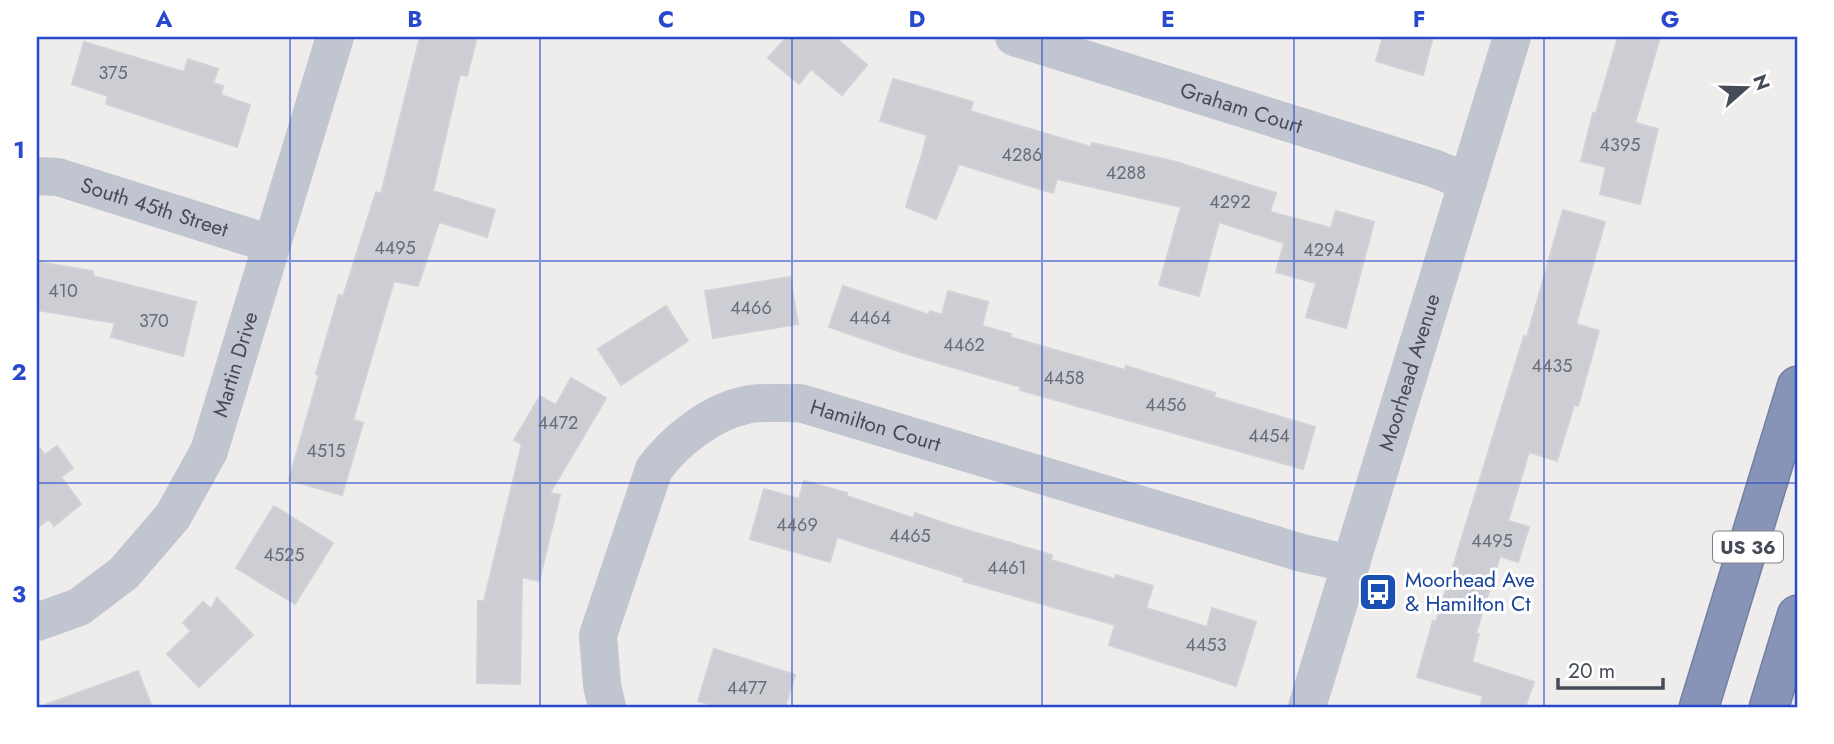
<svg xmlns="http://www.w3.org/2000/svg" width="1834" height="744" viewBox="0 0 1834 744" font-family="Jost,sans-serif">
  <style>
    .building { fill: #cdcdd4; stroke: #d1d1d7; stroke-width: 2 }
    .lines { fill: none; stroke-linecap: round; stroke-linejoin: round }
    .highway-casing { stroke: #737fa3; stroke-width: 41 }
    .minor { stroke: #c1c5d0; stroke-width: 38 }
    .highway { stroke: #8894b7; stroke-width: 38 }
    .grid { fill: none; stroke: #2949cc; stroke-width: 2; stroke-opacity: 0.55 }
    .labels { text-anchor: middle; stroke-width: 6; stroke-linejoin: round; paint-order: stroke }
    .number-label { font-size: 18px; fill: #686c77 }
    .shield { fill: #fff; stroke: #7e818a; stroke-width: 2 }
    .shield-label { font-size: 19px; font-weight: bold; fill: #464b58 }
    .street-label { font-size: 21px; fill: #464b58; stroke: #fff }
    .transit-label { font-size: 21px; fill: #164399; stroke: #fff; text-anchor: start }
    .neatline { fill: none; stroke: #2949cc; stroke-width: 2.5 }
    .grid-label { font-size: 23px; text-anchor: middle; font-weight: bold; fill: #2949cc }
  </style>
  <rect width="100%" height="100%" fill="#efedec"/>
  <path class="building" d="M420,37H477L467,76L460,74L433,191L495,210L487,237L439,222L418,286L394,281L353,420L363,423L342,495L289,480L319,375L316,374L339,295L343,297L376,192L381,194Z
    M787,37H835L867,65L842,95L811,69L799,84L768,58Z
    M1383,37H1433L1423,75L1376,61Z
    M1618,37H1660L1635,123L1658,129L1640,204L1600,194L1606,167L1581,161L1593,113H1596Z
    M84,42L184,72L188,59L218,69L213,83L223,86L221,95L250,105L237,147L106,104L108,96L72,84Z
    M893,79L973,102L970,111L1091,147L1092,143L1176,162L1276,193L1270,212L1331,228L1336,211L1374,222L1346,328L1306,317L1316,283L1276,272L1284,243L1219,222L1199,296L1159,285L1181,207L1057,179L1053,193L959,164L936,219L906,207L919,164L924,165L920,162L927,135L880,121Z
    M1563,210L1605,222L1576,324L1599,331L1578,406L1574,405L1557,461L1529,452L1508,521L1529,527L1518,562L1500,556L1476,633L1479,634L1472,662L1534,682L1525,707H1480L1483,696L1417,677L1433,621L1436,622L1524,336L1527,337Z
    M37,262L93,271V276L196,302L183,356L111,337L115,323L37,310Z
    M790,277L798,324L713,338L705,291Z
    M843,286L929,315L930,311L942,315L948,291L988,302L982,326L1011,334L1010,337L1125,370L1126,366L1215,393L1214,397L1315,427L1303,469L1020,390L1021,387L907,354L829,327Z
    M666,306L688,341L621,385L598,349Z
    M571,378L606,398L550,493L560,495L539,581L522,577L520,684L477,683L478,601H484L522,444L514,440L540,396L556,405Z
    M37,445L45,455L57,446L73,468L61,477L81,504L54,526L49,519L37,528Z
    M804,481L847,493V496L913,518L915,513L953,526L1052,555L1051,560L1115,579L1116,575L1153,586L1146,608L1207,627L1212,608L1256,622L1236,686L1109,645L1115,625L963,581L964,578L837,537L830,562L750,539L764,489L799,499Z
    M274,506L333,543L295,604L236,568Z
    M217,598L253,635L199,687L167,654L191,631L183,623L203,602L211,609Z
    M714,649L795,675L785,707H719L698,701Z
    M138,671L152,707H48L47,704Z"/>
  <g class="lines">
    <g class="highway-casing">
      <path id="highway" d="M1699,707L1797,386
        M1769,707L1797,615"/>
    </g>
    <g class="minor">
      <path id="s1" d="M1014,37L1433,168L1468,182"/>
      <path id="s2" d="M37,176L58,177L271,244"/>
      <path id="s3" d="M37,622L79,607L124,573L173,516L209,451L335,37"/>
      <path id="s4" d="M607,707L602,685L598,635L654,469C675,441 711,412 746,405C763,401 783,404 800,403L1302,553L1351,564"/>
      <path id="s5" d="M1307,707L1512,37"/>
    </g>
    <use href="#highway" class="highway"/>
  </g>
  <path class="grid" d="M290,37V707M540,37V707M792,37V707M1042,37V707M1294,37V707M1544,37V707M37,261H1797M37,483H1797"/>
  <defs>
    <g id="bus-square" transform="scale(2.0125)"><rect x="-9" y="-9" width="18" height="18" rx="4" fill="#1a4fb4" stroke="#fff"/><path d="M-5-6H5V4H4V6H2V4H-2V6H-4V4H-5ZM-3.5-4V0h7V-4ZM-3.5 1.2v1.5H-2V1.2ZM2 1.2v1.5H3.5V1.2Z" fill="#fff"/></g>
  </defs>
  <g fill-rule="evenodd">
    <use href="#bus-square" x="1378" y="592"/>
  </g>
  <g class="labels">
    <g class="number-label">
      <text x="113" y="79">375</text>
      <text x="1620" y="151">4395</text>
      <text x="1022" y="161">4286</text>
      <text x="1126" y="179">4288</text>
      <text x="1230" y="208">4292</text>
      <text x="395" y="254">4495</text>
      <text x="1324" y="256">4294</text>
      <text x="63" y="297">410</text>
      <text x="751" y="314">4466</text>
      <text x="870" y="324">4464</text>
      <text x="154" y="327">370</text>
      <text x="964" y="351">4462</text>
      <text x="1552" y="372">4435</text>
      <text x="1064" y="384">4458</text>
      <text x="1166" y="411">4456</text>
      <text x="558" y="429">4472</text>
      <text x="1269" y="442">4454</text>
      <text x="326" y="457">4515</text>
      <text x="797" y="531">4469</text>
      <text x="910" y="542">4465</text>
      <text x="1492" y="547">4495</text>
      <text x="284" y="561">4525</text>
      <text x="1007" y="574">4461</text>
      <text x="1206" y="651">4453</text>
      <text x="747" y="694">4477</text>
    </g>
    <rect class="shield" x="1713" y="531.5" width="70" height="31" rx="5"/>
    <g class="shield-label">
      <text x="1748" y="554">US 36</text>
    </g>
    <g class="street-label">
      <text dy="7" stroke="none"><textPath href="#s1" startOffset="238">Graham Court</textPath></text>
      <text dy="7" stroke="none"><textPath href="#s2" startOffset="122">South 45th Street</textPath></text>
      <text dy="7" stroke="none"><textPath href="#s3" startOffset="341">Martin Drive</textPath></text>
      <text dy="7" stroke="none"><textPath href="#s5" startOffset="350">Moorhead Avenue</textPath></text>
      <text dy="7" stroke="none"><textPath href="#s4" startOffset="495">Hamilton Court</textPath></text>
    </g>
    <g class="transit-label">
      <text x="1405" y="587">Moorhead Ave<tspan x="1405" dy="24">&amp; Hamilton Ct</tspan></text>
    </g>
  </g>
  <rect width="1834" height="744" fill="none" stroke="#ffffff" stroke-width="77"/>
  <g transform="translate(1746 88) rotate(70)" stroke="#ffffff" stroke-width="5" paint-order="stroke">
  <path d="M0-5L12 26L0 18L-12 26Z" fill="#464b58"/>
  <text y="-10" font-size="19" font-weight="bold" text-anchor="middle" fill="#464b58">N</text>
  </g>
  <path d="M1558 678v10h105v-10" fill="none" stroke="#464b58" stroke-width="3.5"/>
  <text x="1568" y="678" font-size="21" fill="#464b58" stroke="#ffffff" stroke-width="5" paint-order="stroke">20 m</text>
  <rect x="38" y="38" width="1758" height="668" class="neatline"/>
  <g class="grid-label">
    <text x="164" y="27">A</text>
    <text x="415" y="27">B</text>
    <text x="666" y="27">C</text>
    <text x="917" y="27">D</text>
    <text x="1168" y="27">E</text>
    <text x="1419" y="27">F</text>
    <text x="1670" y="27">G</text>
    <text x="19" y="158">1</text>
    <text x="19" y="380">2</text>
    <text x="19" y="602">3</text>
  </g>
</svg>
